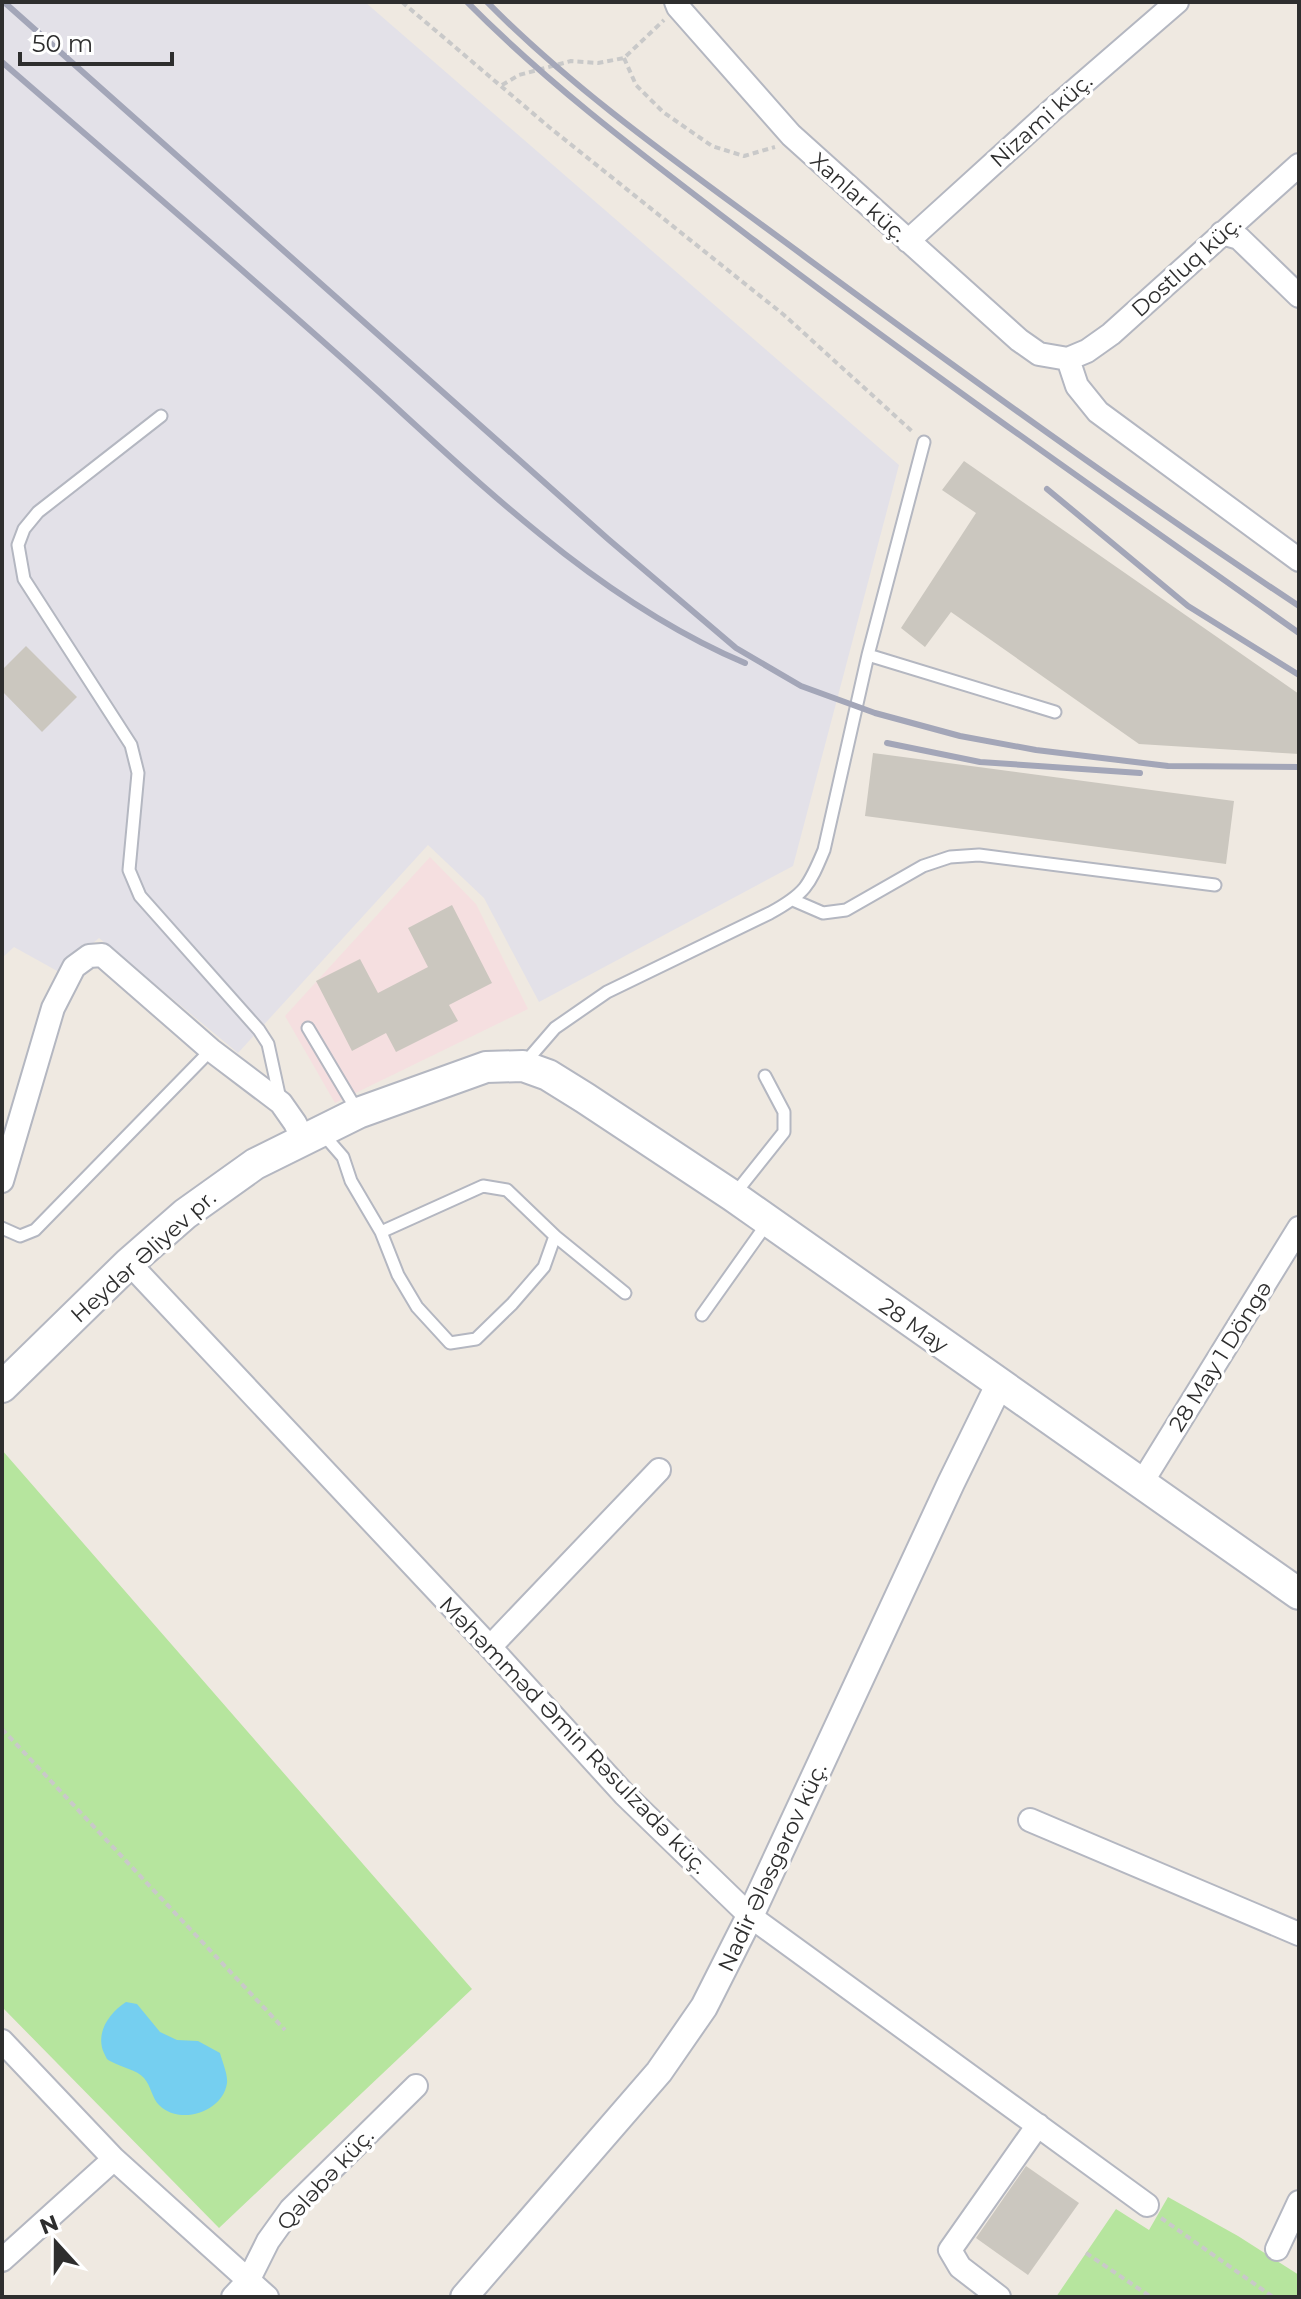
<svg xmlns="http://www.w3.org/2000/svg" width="1301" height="2299" viewBox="0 0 1301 2299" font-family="Montserrat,sans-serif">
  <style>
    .industrial { fill: #e3e1e8 }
    .medical { fill: #f5dfe0 }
    .green { fill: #b6e59e }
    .water { fill: #75cff0 }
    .building { fill: #cbc7bf }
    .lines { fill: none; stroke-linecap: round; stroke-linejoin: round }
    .service-casing { stroke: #b4b7c1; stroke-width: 15 }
    .minor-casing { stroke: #b4b7c1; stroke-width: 26 }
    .tertiary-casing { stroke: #b4b7c1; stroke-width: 30 }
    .secondary-casing { stroke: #b4b7c1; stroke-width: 34 }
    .path { stroke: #c9c9c9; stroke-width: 4; stroke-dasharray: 6 4; stroke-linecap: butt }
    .service { stroke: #fff; stroke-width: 11 }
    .minor { stroke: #fff; stroke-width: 22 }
    .tertiary { stroke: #fff; stroke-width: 26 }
    .secondary { stroke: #fff; stroke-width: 30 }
    .rail { stroke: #a3a6b8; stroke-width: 6 }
    .labels { text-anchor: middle; stroke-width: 7; stroke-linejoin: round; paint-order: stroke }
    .street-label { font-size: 22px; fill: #2e2e2e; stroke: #fff }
  </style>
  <rect width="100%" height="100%" fill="#efe9e1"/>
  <path class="industrial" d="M2,2H365L899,465L793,866L539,1002L484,898L428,845L238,1053L99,938L59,972L14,947L2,958Z"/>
  <path class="medical" d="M430,857L476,904L528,1009L335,1103L285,1016Z"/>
  <path class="green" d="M2,1450L472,1989L219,2228L2,2007Z
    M1168,2197L1238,2236L1299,2275V2297H1056L1116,2209L1149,2230Z"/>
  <path class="water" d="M126,2002L137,2004L160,2032L177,2040L198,2041L220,2053C222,2061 228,2074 227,2083C223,2112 180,2126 159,2105C152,2098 151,2086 144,2078C137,2070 121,2067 112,2062C106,2059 107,2059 104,2053C95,2033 109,2013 126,2002Z"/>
  <path class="building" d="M964,461L1299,694V754L1139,744L951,612L925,647L901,628L976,513L942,490Z
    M26,646L77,697L42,732L2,691V670Z
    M873,753L1234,801L1226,864L865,816Z
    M452,905L492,983L449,1005L458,1021L396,1052L386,1033L352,1051L316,981L360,959L378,993L428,967L408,928Z
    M1026,2166L1079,2203L1028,2275L976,2238Z"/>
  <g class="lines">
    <g class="service-casing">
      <path id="service" d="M161,416L38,512L24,529L18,545L24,579L131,745L138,773L129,870L140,896L259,1030L268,1044L280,1099
        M868,655L1055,712
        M793,900L823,913L846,910L923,866L950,857L979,855L1215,885
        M308,1028L358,1112
        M523,1065L555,1028L607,992L770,913C805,894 809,886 824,850L868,655L924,442
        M323,1134L343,1157L351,1181L381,1232L398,1275L417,1307L450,1343L476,1339L512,1304L544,1267L555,1236L507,1190L483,1186L381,1232
        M733,1196L784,1132V1112L765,1076
        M2,1228L20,1236L35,1230L211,1050
        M555,1236L625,1293
        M702,1315L768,1222"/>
    </g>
    <g class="minor-casing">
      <path id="minor" d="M676,2L678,7L791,135L1019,340L1039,354L1068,359
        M1222,233L1239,238L1299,296
        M908,241L1051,111L1177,2
        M1068,359L1077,386L1098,412L1299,560
        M1068,359L1087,351L1111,334L1299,165
        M2,1181L53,1008L74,967L89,956L102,955L211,1050L281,1103L295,1123L303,1139
        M129,1263L490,1647L625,1795L750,1916L1147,2205
        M1141,1484L1299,1228
        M490,1647L659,1470
        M1030,1820L1299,1934
        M2,2041L114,2159L267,2297
        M1277,2249L1299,2202
        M2,2260L114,2159
        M233,2297L248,2281L268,2241L291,2209L416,2086
        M999,2297L960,2267L950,2250L1038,2125"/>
    </g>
    <g class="tertiary-casing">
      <path id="tertiary" d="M464,2297L659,2072L704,2007L750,1916L951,1483L999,1385"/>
    </g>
    <g class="secondary-casing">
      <path id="secondary" d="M2,1387L129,1263L185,1214L255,1164L358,1113L486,1067L523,1066L548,1075L585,1098L733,1196L1299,1594"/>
    </g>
    <path class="path" d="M402,2L549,127L784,315L914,433
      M624,58L636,85L663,112L712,146L744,156L775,147
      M502,85L519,75L571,61L598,63L624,58L664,20
      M2,1729L285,2030
      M1161,2218L1273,2297
      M1086,2253L1151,2297"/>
    <use href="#service" class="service"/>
    <use href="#minor" class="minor"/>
    <use href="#tertiary" class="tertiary"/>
    <use href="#secondary" class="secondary"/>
    <path class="rail" d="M4,2L608,539L736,648L801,686L875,713L960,736L1036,750L1168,766L1299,767
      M467,2C555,91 656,165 755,241C933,376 1117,504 1299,633
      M487,2C582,98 695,175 804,256C967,376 1130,494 1299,606
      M2,62C116,161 232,260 345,361C469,472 590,597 745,663
      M1047,489L1188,606L1299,675
      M887,743L980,762L1140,773"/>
  </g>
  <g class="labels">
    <g class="street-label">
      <text transform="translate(1041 120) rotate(-42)" y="8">Nizami küç.</text>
      <text transform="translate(859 197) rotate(42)" y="8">Xanlar küç.</text>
      <text transform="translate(1186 266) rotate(-42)" y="8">Dostluq küç.</text>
      <text transform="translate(143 1256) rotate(-42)" y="8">Heydər Əliyev pr.</text>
      <text transform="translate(914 1325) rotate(35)" y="8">28 May</text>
      <text transform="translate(1220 1356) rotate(-58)" y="8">28 May 1 Döngə</text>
      <text transform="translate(574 1735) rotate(46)" y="8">Məhəmməd Əmin Rəsulzadə küç.</text>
      <text transform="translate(772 1867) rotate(-65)" y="8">Nadir Ələsgərov küç.</text>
      <text transform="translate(325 2179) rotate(-47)" y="8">Qələbə küç.</text>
    </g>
  </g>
  <rect width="1301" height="2299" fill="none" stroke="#2e2e2e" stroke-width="8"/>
  <g transform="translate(56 2243) rotate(339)" stroke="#ffffff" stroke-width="6" paint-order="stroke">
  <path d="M0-6L14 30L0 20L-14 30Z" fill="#2e2e2e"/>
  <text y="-12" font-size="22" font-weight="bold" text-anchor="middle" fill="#2e2e2e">N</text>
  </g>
  <path d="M20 52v12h152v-12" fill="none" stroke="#2e2e2e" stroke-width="4"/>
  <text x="32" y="52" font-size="24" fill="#2e2e2e" stroke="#ffffff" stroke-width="6" paint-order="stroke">50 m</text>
</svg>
